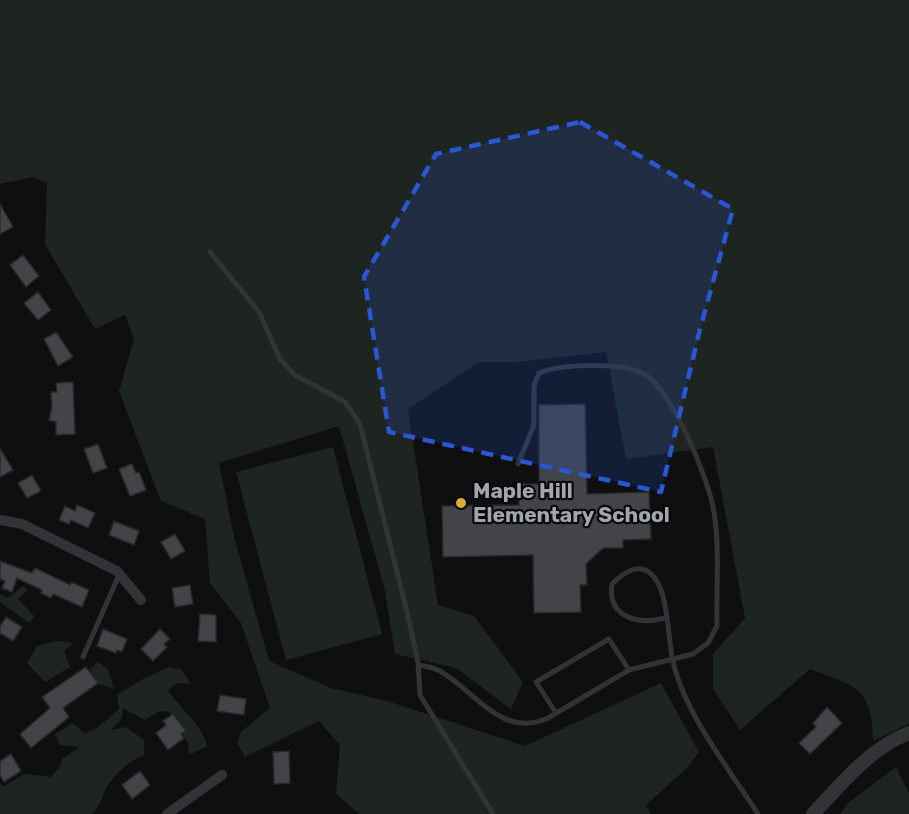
<svg xmlns="http://www.w3.org/2000/svg" width="909" height="814" viewBox="0 0 909 814" font-family="Rubik,sans-serif">
  <style>
    .green { fill: #1e241f }
    .building { fill: #434448; stroke: #29292c; stroke-width: 1.5 }
    .lines { fill: none; stroke-linecap: round; stroke-linejoin: round }
    .service { stroke: #323337; stroke-width: 5 }
    .minor { stroke: #323337; stroke-width: 10 }
    .tertiary { stroke: #323337; stroke-width: 14 }
    .marked { fill: #2a57d4; fill-opacity: 0.2; stroke: #2a57d4; stroke-width: 4.5; stroke-dasharray: 12 8; stroke-linejoin: round }
    .poi-dot { fill: #ddac3a; stroke: #0a0a0b; stroke-width: 2 }
    .labels { text-anchor: middle; stroke-width: 4.5; stroke-linejoin: round; paint-order: stroke }
    .poi-label { font-size: 21px; font-weight: bold; fill: #a1a5af; stroke: #0a0a0b; text-anchor: start }
  </style>
  <rect width="100%" height="100%" fill="#0f0f10"/>
  <path class="green" d="M0,0H909V724L873,741C873,687 855,686 810,669L740,730L713,689V654L745,618L713,447L626,459L606,352L518,362H479L408,409L438,605L474,616L523,682L511,709L456,668L395,654L385,591L339,426L219,463L234,537L269,661L331,688L387,701L525,746L661,683L699,752L687,768L646,805L651,814H359L336,794L340,745L319,721L245,757L237,743L241,732L270,708L241,623L210,583L205,519L161,501L119,391L134,339L125,315L95,329L45,244L47,183L33,177L0,184Z
    M333,447L382,634L286,660L236,472Z
    M23,586L28,590L18,599L35,617L29,623L0,602V594L8,598Z
    M57,641L74,643L64,651L70,667L45,682L27,663L37,646Z
    M98,662L108,669L114,689L96,683L90,669Z
    M169,667L181,669L191,684L177,683L168,690C180,709 203,725 207,746L189,755L188,743L169,712L160,711L145,720L123,708L122,718L111,730L126,727L144,740V756C132,757 115,775 108,785C102,795 101,805 92,814H0V783L3,787L24,774L51,777L61,765L62,759L80,747L60,745L55,734L73,723L84,733L96,729L119,709L117,695L143,679Z
    M896,767L909,793V814H840L849,802Z"/>
  <path class="building" d="M0,204L13,227L0,234Z
    M23,255L39,276L26,287L10,265Z
    M38,292L51,310L38,320L24,303Z
    M56,332L73,357L58,366L44,339Z
    M73,382L75,434L56,435V422L49,420L52,407L51,392H57L56,383Z
    M585,404L587,494L649,492L651,539L623,540V548H603L586,564L587,585H580L581,612L534,613L533,555L443,557L442,506L519,505L518,484H539V405Z
    M98,444L107,468L93,473L84,449Z
    M0,448L13,470L0,477Z
    M132,464L136,473L139,472L146,490L130,496L119,469Z
    M32,475L41,491L27,498L18,483Z
    M77,505L95,513L88,528L71,520L69,524L59,520L65,506L75,511Z
    M114,521L139,531L134,545L109,535Z
    M175,534L185,551L171,559L161,542Z
    M0,561L32,573L35,568L70,585L71,582L89,590L82,607L53,594L51,598L41,593L42,590L17,578L12,592L2,588L5,581L0,579Z
    M190,585L193,604L175,607L172,588Z
    M200,614L216,615V642L198,641Z
    M6,617L22,627L13,641L0,633V626Z
    M103,629L127,639L122,652L117,650L116,653L97,646Z
    M160,629L170,639L164,644L167,647L153,661L141,649Z
    M86,667L98,683L63,708L69,717L31,748L20,734L50,708L42,697Z
    M220,695L246,699L244,715L217,711Z
    M827,707L842,723L810,754L799,743L816,727L813,723Z
    M173,714L186,731L181,734L184,738L168,750L156,733L166,725L163,721Z
    M289,751L290,783L274,784L273,752Z
    M11,754L21,771L4,782L0,775V761Z
    M140,771L150,785L132,799L122,785Z"/>
  <g class="lines">
    <path class="service" d="M210,252L259,312L280,359L295,375L345,402L360,424L406,608L418,662L420,695L493,814
      M518,464L534,425V386L539,373C560,364 621,362 642,373C672,388 709,480 714,512C720,549 716,589 717,626L708,643L693,654L629,670
      M665,618C639,625 607,618 612,584C623,573 640,560 654,577C668,593 668,636 672,657C683,712 728,767 758,814
      M83,657L119,575
      M418,665C425,666 434,668 440,671C476,692 502,739 548,718L629,670L609,639L536,682L556,713"/>
    <path class="minor" d="M0,520L22,524L117,571L141,600
      M167,814L222,775"/>
    <path class="tertiary" d="M813,814C841,784 870,748 909,733"/>
  </g>
  <path class="marked" d="M580,122L733,209L699,333L661,492L389,432L364,277L436,154Z"/>
  <circle class="poi-dot" cx="461" cy="503" r="6"/>
  <g class="labels">
    <g class="poi-label">
      <text x="473" y="498">Maple Hill<tspan x="473" dy="24">Elementary School</tspan></text>
    </g>
  </g>
</svg>
